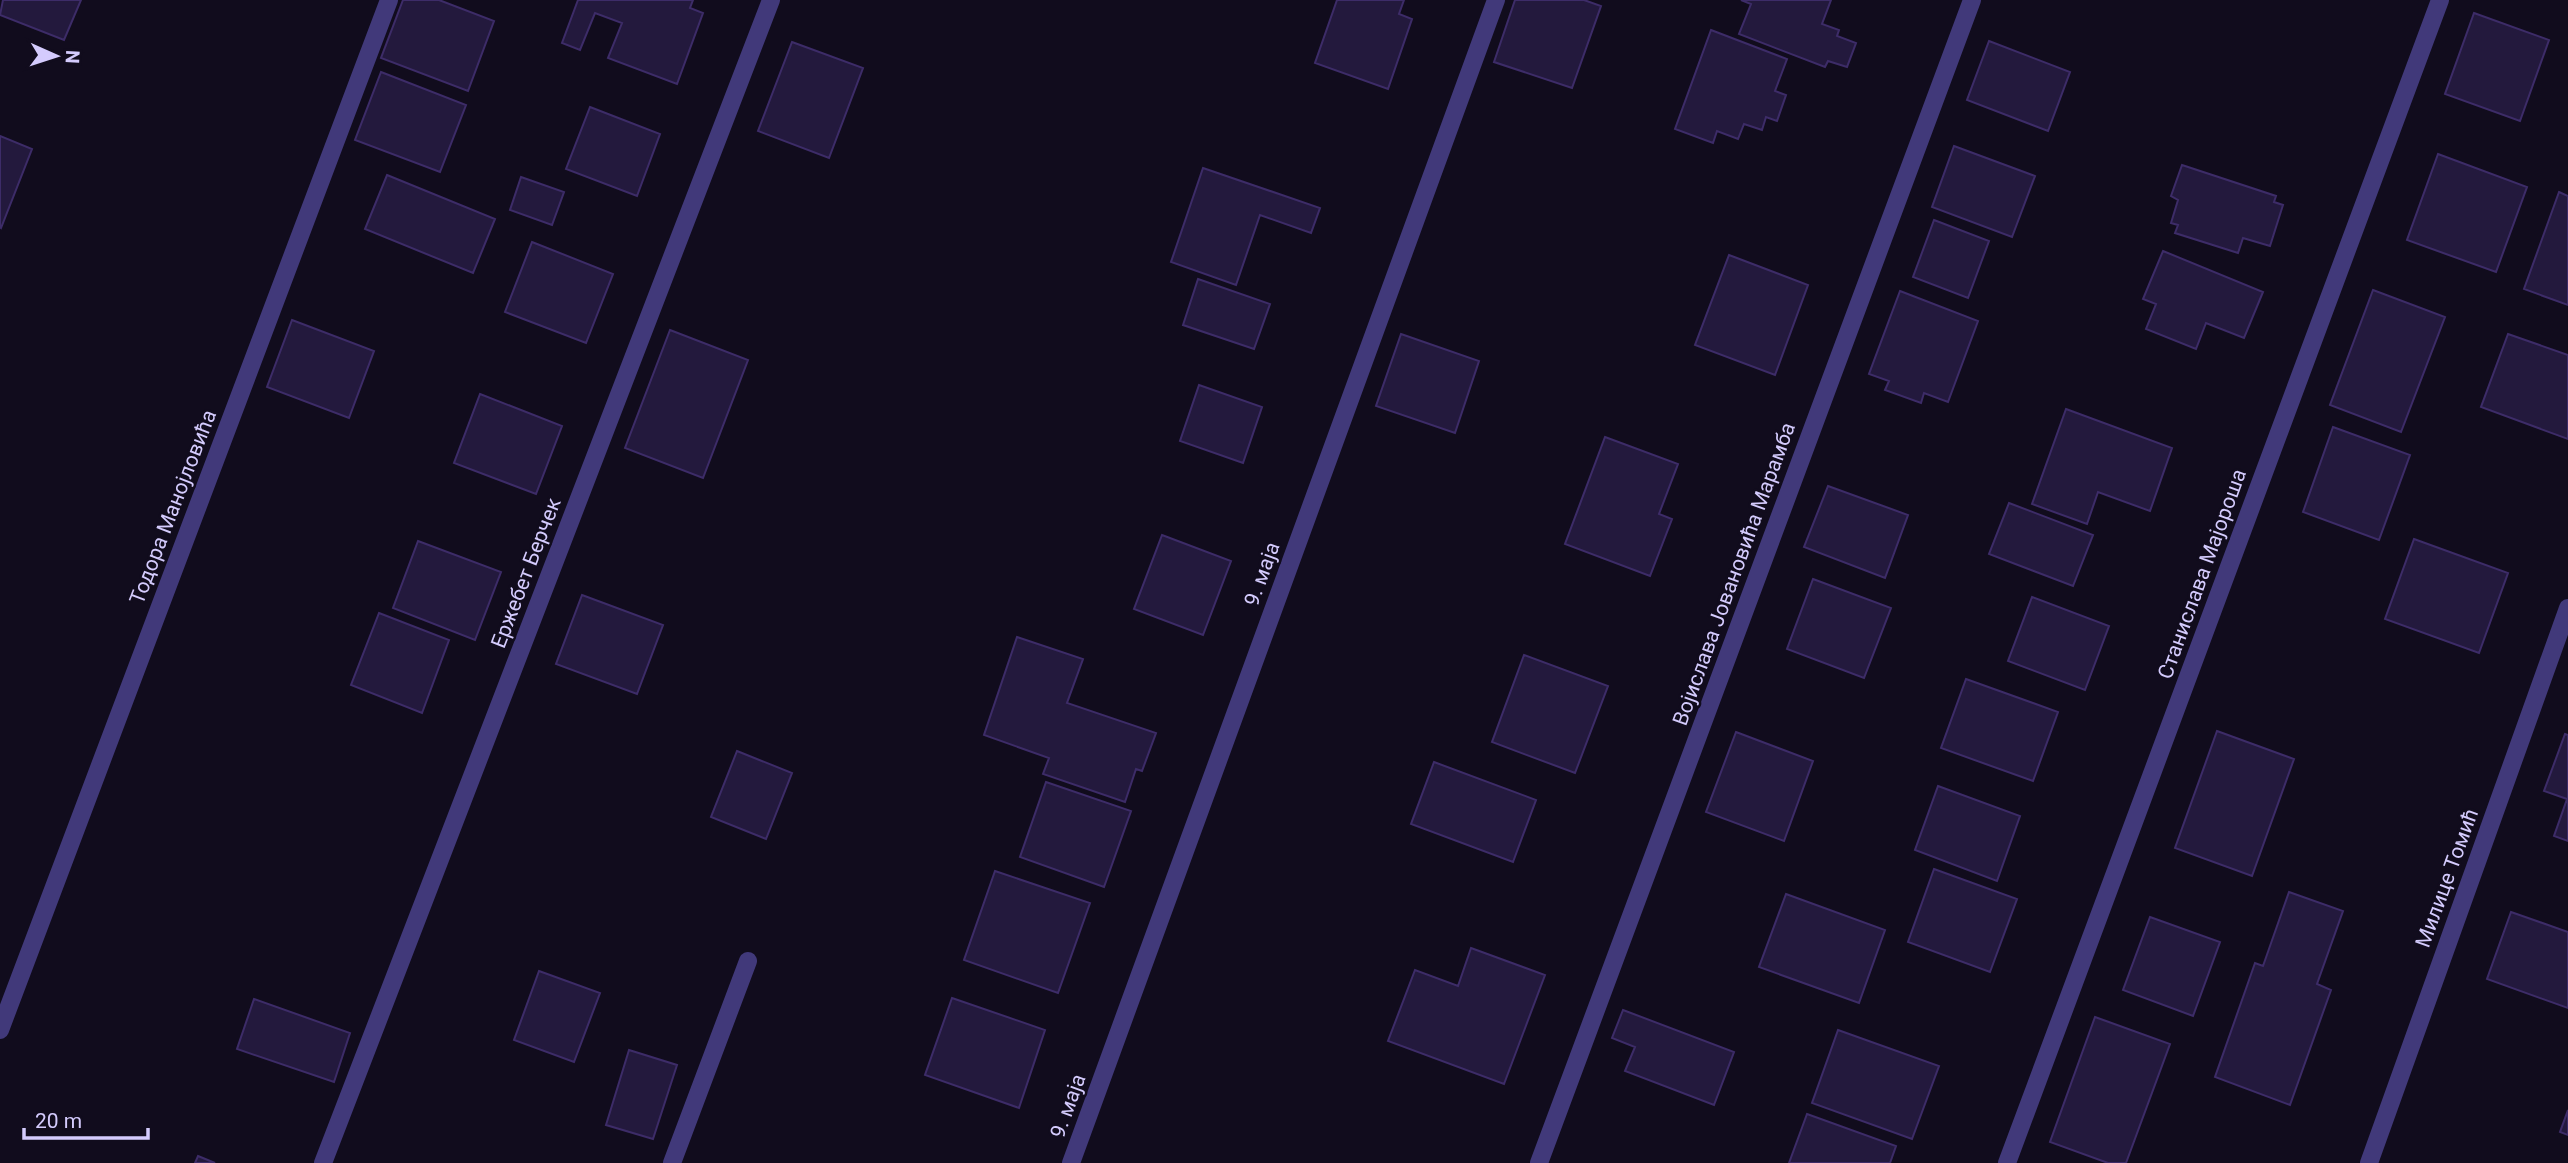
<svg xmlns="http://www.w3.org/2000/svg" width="2568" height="1163" viewBox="0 0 2568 1163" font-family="Roboto,sans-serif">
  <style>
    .building { fill: #23193d; stroke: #3d2c68; stroke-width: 2 }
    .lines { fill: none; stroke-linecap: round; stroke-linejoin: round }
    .service { stroke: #41397a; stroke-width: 18 }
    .minor { stroke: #41397a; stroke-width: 18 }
    .labels { text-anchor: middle; stroke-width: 5; stroke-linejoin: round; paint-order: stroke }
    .street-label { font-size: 21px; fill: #d4cbfd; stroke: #110c1d }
  </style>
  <rect width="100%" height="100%" fill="#110c1d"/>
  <path class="building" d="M3,0H81L64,40L0,15Z
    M403,0H439L494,21L468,91L381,58Z
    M578,0H693L690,8L703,13L677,84L608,58L622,23L595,13L580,50L562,43Z
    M1337,0H1404L1399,14L1412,19L1388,89L1315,63Z
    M1515,0H1584L1601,6L1572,88L1494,62Z
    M1741,0H1831L1822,24L1839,30L1837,36L1856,43L1847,67L1828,61L1825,67L1739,34L1751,4Z
    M2474,13L2549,40L2520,121L2445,94Z
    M1711,30L1787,59L1775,91L1786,95L1777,121L1766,117L1762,130L1744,124L1738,139L1717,131L1713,143L1675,129Z
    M1989,41L2070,72L2048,131L1967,100Z
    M792,42L863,68L829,158L758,131Z
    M381,72L466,105L440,172L355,140Z
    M590,107L660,134L637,196L566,169Z
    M0,136L32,149L1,228L0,227Z
    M1954,146L2035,176L2012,237L1932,207Z
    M2438,154L2527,187L2496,272L2407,240Z
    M2182,165L2276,196L2274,202L2283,205L2270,246L2243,238L2238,253L2175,233L2178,225L2171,223L2178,200L2171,196Z
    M1203,168L1320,208L1311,233L1260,215L1236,285L1171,262Z
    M387,175L495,219L473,273L365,229Z
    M521,177L564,192L552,225L510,210Z
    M2559,192L2568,196V305L2524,289Z
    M1934,220L1989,241L1968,298L1913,277Z
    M532,242L613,274L586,343L505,312Z
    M2163,251L2263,292L2244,338L2206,323L2196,349L2146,329L2156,304L2143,299Z
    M1729,255L1808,285L1775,375L1695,345Z
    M1198,279L1270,304L1254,349L1183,325Z
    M2373,290L2445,317L2401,432L2330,405Z
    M1900,291L1978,321L1948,402L1924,393L1921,403L1885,390L1889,381L1869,374Z
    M292,320L374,351L349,418L267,387Z
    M670,330L748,360L703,478L625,448Z
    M1401,334L1479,361L1455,433L1376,406Z
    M2508,334L2568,355V439L2481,407Z
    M1199,385L1262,407L1243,463L1180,441Z
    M480,394L562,426L536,494L454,463Z
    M2066,409L2172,448L2150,511L2098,492L2087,524L2032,504Z
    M2333,427L2410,455L2379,540L2303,512Z
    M1605,437L1678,464L1659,514L1672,519L1650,576L1565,544Z
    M1828,486L1908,515L1885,578L1804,547Z
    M2009,503L2093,535L2073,586L1989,554Z
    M1162,535L1231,561L1203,635L1134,609Z
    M2414,539L2508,573L2479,653L2385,619Z
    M418,541L501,572L475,640L393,608Z
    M1813,579L1891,608L1864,678L1787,649Z
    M582,595L663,625L637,694L556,664Z
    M2032,597L2109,626L2085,690L2008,661Z
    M379,613L449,640L422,713L351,685Z
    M1017,637L1083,659L1067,703L1156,733L1142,771L1136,769L1125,802L1043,774L1049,758L984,735Z
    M1524,655L1608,686L1575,773L1492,742Z
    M1966,679L2058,712L2033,781L1941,748Z
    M2217,731L2294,759L2252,876L2175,848Z
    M1736,732L1813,761L1784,841L1706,812Z
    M2565,734L2568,735V841L2554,836L2567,799L2544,791Z
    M737,751L792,773L766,839L711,817Z
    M1434,762L1536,800L1513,862L1411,824Z
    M1046,782L1131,811L1104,887L1020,857Z
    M1938,786L2020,816L1997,881L1915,850Z
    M1934,869L2017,899L1990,972L1908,942Z
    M995,871L1090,903L1058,993L964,960Z
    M2289,892L2343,911L2317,984L2331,990L2290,1105L2215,1077L2255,963L2263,966Z
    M1786,894L1885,930L1859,1003L1759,967Z
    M2511,912L2568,932V1008L2487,979Z
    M2150,917L2220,942L2193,1016L2123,990Z
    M1471,948L1545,975L1504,1084L1388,1041L1415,970L1458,986Z
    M539,971L600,993L574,1062L514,1040Z
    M952,998L1045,1030L1019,1108L925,1075Z
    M254,999L350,1033L334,1082L237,1049Z
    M1623,1010L1734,1052L1714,1105L1625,1071L1635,1047L1612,1038Z
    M2095,1017L2170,1044L2126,1163H2108L2050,1142Z
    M1838,1030L1939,1066L1912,1139L1812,1103Z
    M629,1050L677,1065L653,1139L606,1125Z
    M2568,1110V1135L2560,1132Z
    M1807,1114L1896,1146L1890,1163H1789Z
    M198,1156L215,1163H195Z"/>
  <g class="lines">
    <path class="service" d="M672,1163L748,961"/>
    <path class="minor" d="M0,1030L389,0
      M323,1163L771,0
      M1071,1163L1496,0
      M1539,1163L1972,0
      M2007,1163L2440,0
      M2369,1163L2568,608"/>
  </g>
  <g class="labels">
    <g class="street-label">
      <text transform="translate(173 507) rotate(-69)" y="7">Тодора Манојловића</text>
      <text transform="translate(526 573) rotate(-69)" y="7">Ержебет Берчек</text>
      <text transform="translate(1262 574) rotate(-70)" y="7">9. маја</text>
      <text transform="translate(1734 574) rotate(-70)" y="7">Војислава Јовановића Марамба</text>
      <text transform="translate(2202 574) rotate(-70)" y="7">Станислава Мајороша</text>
      <text transform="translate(2447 878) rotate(-70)" y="7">Милице Томић</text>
      <text transform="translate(1068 1106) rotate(-70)" y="7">9. маја</text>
    </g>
  </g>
  <g transform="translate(56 56) rotate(93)" stroke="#110c1d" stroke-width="5" paint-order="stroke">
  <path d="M0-5L12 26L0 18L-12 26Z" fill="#d4cbfd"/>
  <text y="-10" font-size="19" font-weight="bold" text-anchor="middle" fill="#d4cbfd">N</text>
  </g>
  <path d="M24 1128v10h124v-10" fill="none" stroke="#d4cbfd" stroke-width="3.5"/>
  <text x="35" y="1128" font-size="21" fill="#d4cbfd" stroke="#110c1d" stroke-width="5" paint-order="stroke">20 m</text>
</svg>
